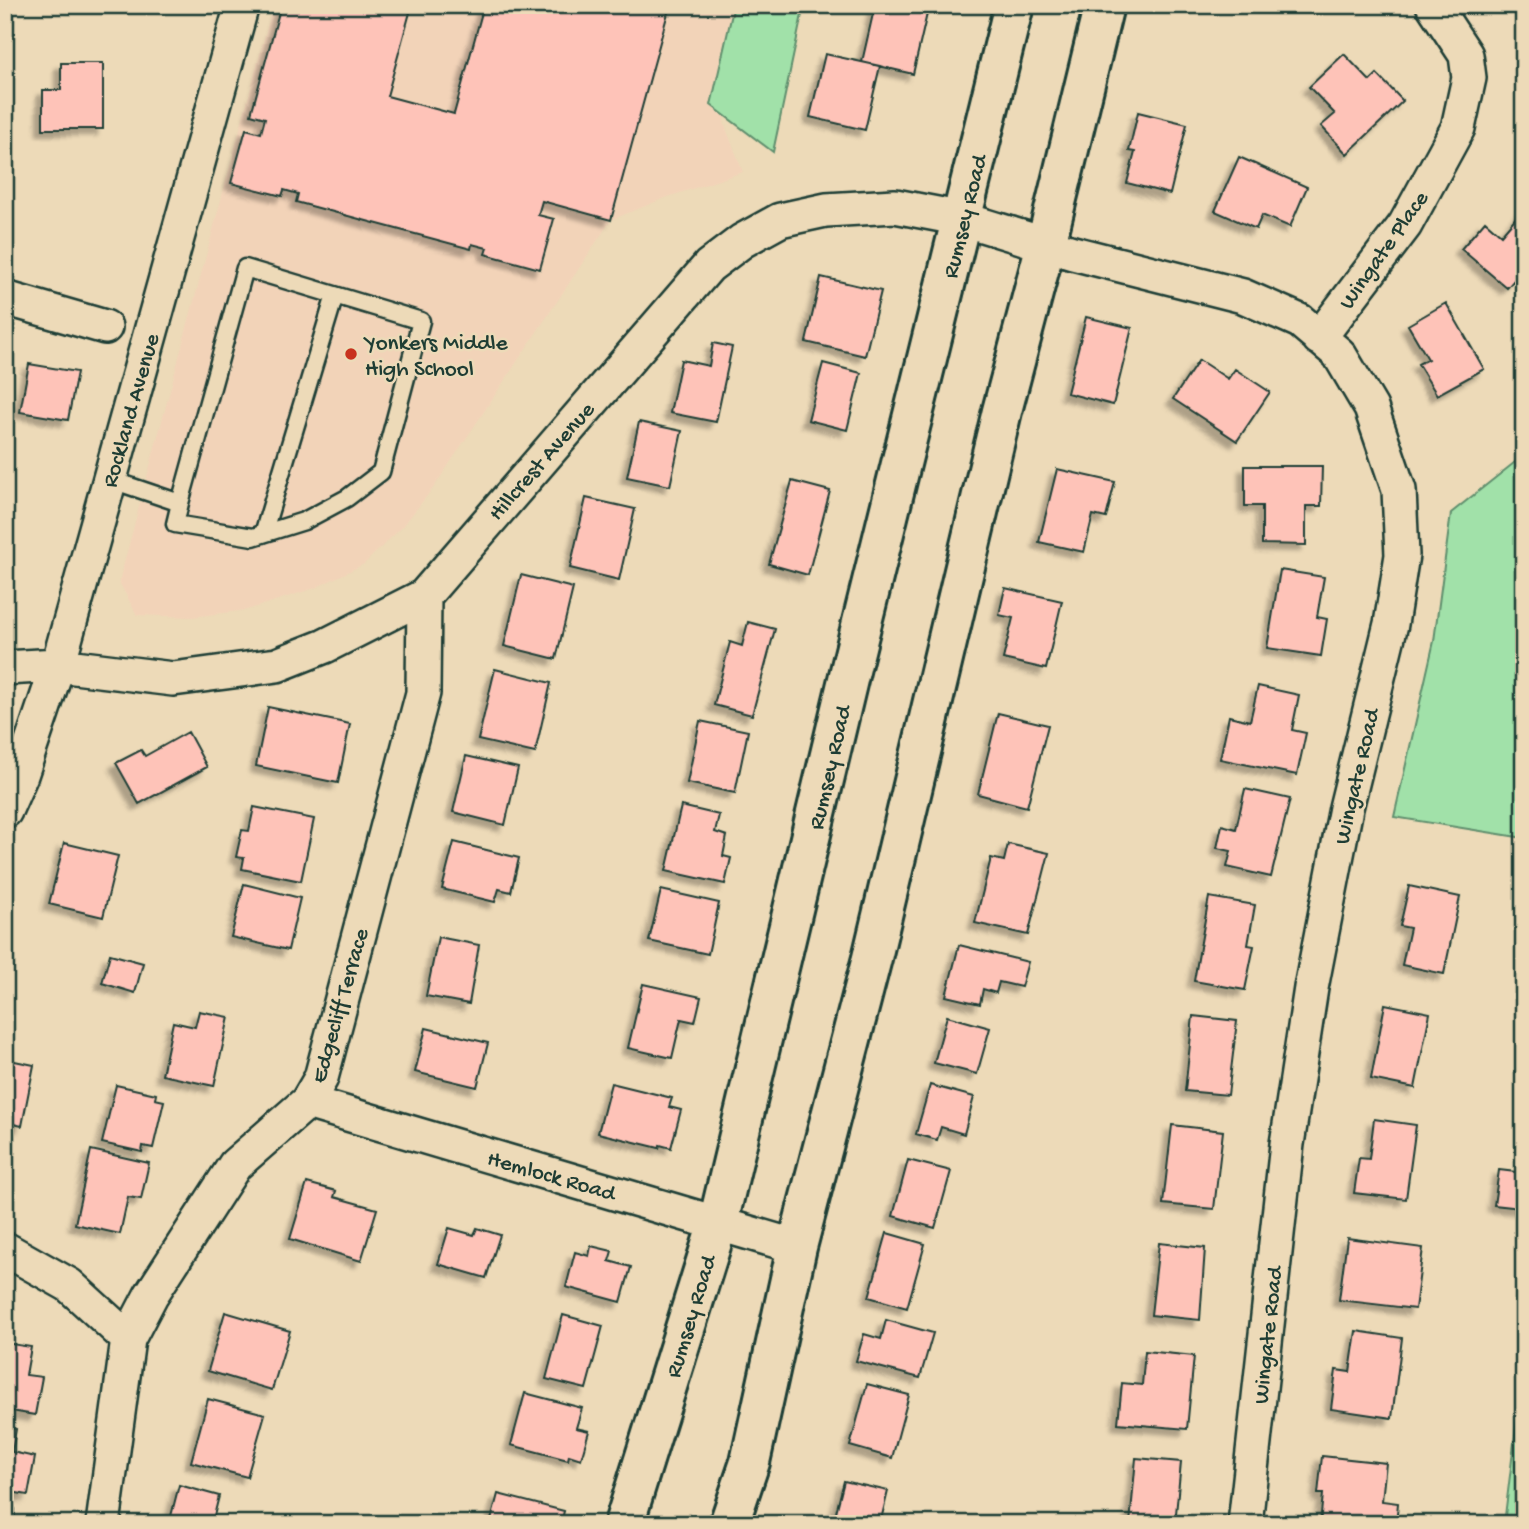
<svg xmlns="http://www.w3.org/2000/svg" width="1529" height="1529" viewBox="0 0 1529 1529" font-family="'Gochi Hand',sans-serif">
  <style>
    .built { fill: #f2d3b8 }
    .green { fill: #a1e1a9; stroke: #608f6e; stroke-width: 2 }
    .building { fill: #fec3b8; stroke: #1f3d34; stroke-width: 2; filter: url(#shadow) }
    .lines { fill: none; stroke-linecap: round; stroke-linejoin: round }
    .lane-casing { stroke: #1f3d34; stroke-width: 21 }
    .street-casing { stroke: #1f3d34; stroke-width: 38 }
    .secondary-casing { stroke: #1f3d34; stroke-width: 44 }
    .lane { stroke: #eddab8; stroke-width: 16 }
    .street { stroke: #eddab8; stroke-width: 33 }
    .secondary { stroke: #eddab8; stroke-width: 38 }
    .poi-dot { fill: #c8321e; stroke: #eddab8; stroke-width: 2.5 }
    .labels { text-anchor: middle; stroke-width: 5; stroke-linejoin: round; paint-order: stroke }
    .street-label { font-size: 23px; fill: #1f3d34; stroke: #eddab8 }
    .poi-label { font-size: 23px; fill: #1f3d34; stroke: #eddab8; text-anchor: start }
  </style>
  <defs>
    <filter id="shadow"><feDropShadow dx="-6" dy="6" stdDeviation="2" flood-color="#0004"/></filter>
  </defs>
  <rect width="100%" height="100%" fill="#eddab8"/>
  <filter id="ink" filterUnits="userSpaceOnUse"><feTurbulence type="fractalNoise" baseFrequency=".0143" numOctaves="2"/><feDisplacementMap in="SourceGraphic" scale="14" xChannelSelector="R" yChannelSelector="G"/><feConvolveMatrix kernelMatrix="1 2 1 2 8 2 1 2 1" color-interpolation-filters="sRGB"/></filter>
  <g filter="url(#ink)">
    <path class="built" d="M273,5H737L724,123L743,172L665,198L611,220L434,487L403,526L364,564L315,588L247,610L192,617L137,615L119,582Z"/>
    <path class="green" d="M734,5H804L773,152L711,105Z
      M1524,455V838L1394,817L1434,641L1451,513Z
      M1524,1362V1524H1504Z"/>
    <path class="building" d="M281,5H412L387,96L454,114L484,5H654L669,9L611,220L542,201L538,215L554,219L540,269L485,254L487,248L472,244L471,249L296,202L298,194L284,190L282,196L231,183L246,129L261,133L265,118L251,114Z
      M875,5H929L913,74L862,62Z
      M825,54L880,66L865,130L810,117Z
      M1344,54L1370,81L1377,74L1403,101L1347,154L1321,126L1335,114L1309,87Z
      M61,63H103V129H43V90H61Z
      M1138,112L1187,124L1170,194L1127,183L1135,152L1129,151Z
      M1239,157L1307,187L1290,227L1262,215L1256,229L1215,211Z
      M1524,208V269L1507,288L1461,249L1485,221L1501,235Z
      M821,277L881,291L865,356L806,342Z
      M1446,303L1484,369L1437,395L1418,364L1428,359L1408,325Z
      M1086,317L1132,328L1113,405L1067,393Z
      M713,343L732,347L716,422L670,413L681,360L709,366Z
      M1199,360L1228,379L1235,369L1270,392L1237,441L1173,399Z
      M823,363L861,373L847,430L808,420Z
      M29,364L77,372L68,420L20,412Z
      M639,422L682,431L670,486L627,477Z
      M1245,466H1322L1321,506H1306V545L1262,544V506H1245Z
      M1057,469L1115,482L1106,518L1093,515L1084,552L1039,542Z
      M792,481L830,491L808,575L769,564Z
      M586,498L635,509L619,580L570,568Z
      M1280,570L1324,577L1317,617L1327,619L1321,656L1267,648Z
      M521,575L573,588L556,659L504,646Z
      M1005,588L1062,601L1046,669L1003,659L1013,618L999,615Z
      M748,622L775,629L752,715L714,705L730,642L742,646Z
      M495,669L551,683L535,753L478,740Z
      M1258,686L1299,695L1292,730L1306,733L1297,775L1220,759L1229,716L1250,721Z
      M268,707L350,724L338,783L256,766Z
      M998,713L1048,725L1027,807L978,794Z
      M700,721L748,731L735,793L687,783Z
      M188,732L207,767L139,804L116,763L141,750L145,756Z
      M466,756L518,768L505,825L453,812Z
      M1245,789L1290,799L1271,877L1227,867L1231,851L1217,848L1222,825L1236,829Z
      M681,806L719,815L715,832L727,836L723,856L731,858L725,884L666,871Z
      M254,807L314,819L301,881L242,869L244,858L236,857L242,830L249,831Z
      M454,842L519,858L511,892L499,889L495,902L442,889Z
      M64,843L118,856L103,917L49,904Z
      M1008,844L1049,853L1028,935L975,923L991,858L1004,861Z
      M244,884L300,898L288,950L231,937Z
      M1409,886L1460,897L1444,974L1402,965L1410,928L1400,926Z
      M661,890L719,903L708,954L649,941Z
      M1209,897L1255,905L1248,945L1254,946L1245,990L1194,981Z
      M438,937L479,945L469,1004L426,996Z
      M959,945L1028,962L1021,987L999,982L996,993L983,989L980,1004L946,996Z
      M110,954L143,963L135,993L102,983Z
      M643,984L701,997L695,1022L681,1019L672,1058L628,1048Z
      M1385,1004L1430,1013L1415,1088L1371,1079Z
      M199,1011L229,1017L214,1086L162,1075L173,1022L195,1027Z
      M947,1016L990,1028L977,1074L934,1063Z
      M1193,1016L1237,1021L1228,1095L1185,1091Z
      M426,1028L488,1043L477,1087L415,1072Z
      M5,1059L34,1065L22,1126L5,1122Z
      M611,1083L672,1098L669,1107L681,1110L671,1148L660,1145L659,1148L598,1133Z
      M116,1085L156,1094L155,1099L164,1101L153,1148L143,1146L142,1152L102,1143Z
      M930,1085L974,1097L964,1134L941,1127L937,1140L916,1134Z
      M1374,1119L1416,1125L1406,1199L1354,1193L1359,1158L1369,1159Z
      M1172,1125L1223,1131L1214,1209L1163,1204Z
      M91,1150L149,1163L141,1199L128,1197L120,1234L75,1224Z
      M908,1160L951,1171L935,1228L893,1216Z
      M1499,1170L1524,1173L1521,1208L1494,1205Z
      M307,1183L336,1191L334,1197L377,1209L361,1261L290,1239Z
      M449,1228L474,1235L477,1228L500,1235L486,1278L438,1264Z
      M887,1233L925,1244L907,1308L869,1297Z
      M1347,1238L1423,1248L1415,1309L1339,1300Z
      M1159,1243L1205,1248L1200,1320L1151,1315Z
      M591,1246L612,1251L609,1261L631,1267L621,1302L566,1287L575,1252L589,1256Z
      M225,1312L290,1331L272,1390L208,1371Z
      M563,1315L603,1326L586,1389L546,1379Z
      M886,1320L933,1333L920,1378L856,1361L864,1334L881,1339Z
      M1356,1331L1402,1338L1392,1418L1331,1409L1336,1370L1350,1372Z
      M5,1343L31,1347L26,1375L42,1377L35,1415L5,1410Z
      M1145,1351L1194,1356L1187,1429L1118,1423L1122,1383L1142,1385Z
      M867,1384L909,1395L892,1458L850,1446Z
      M525,1393L582,1408L576,1428L589,1431L581,1459L569,1455L568,1460L511,1445Z
      M208,1399L265,1414L247,1477L191,1462Z
      M5,1427L16,1429L12,1452L35,1457L28,1495L5,1491Z
      M1322,1456L1386,1463L1382,1501L1398,1503L1396,1524H1320L1323,1494H1318Z
      M1136,1458L1181,1462L1175,1524H1130Z
      M844,1481L888,1491L880,1524H833Z
      M179,1485L219,1496L212,1524H169Z
      M498,1494L564,1511L561,1524H490Z
      M5,1507L15,1509L14,1524H5Z"/>
    <g class="lines">
      <g class="lane-casing">
        <path id="lane" d="M109,479L180,503L245,268L421,321L381,472L347,498L304,521L253,537L175,524L180,503
          M263,534L335,295"/>
      </g>
      <g class="street-casing">
        <path id="street" d="M5,298L105,327
          M1319,338L1405,225L1458,128L1469,78L1466,55L1433,5
          M5,668L58,665L173,679L277,665L325,646L424,596L709,266L742,241L780,220L826,210L895,206L963,219L1073,253L1243,296L1300,321L1339,354L1371,408L1399,490L1402,555L1391,624L1346,808L1311,988L1287,1144L1245,1524
          M5,811L21,775L58,665L242,5
          M307,1102L797,1247
          M5,1249L69,1285L128,1339
          M103,1524L128,1339L151,1295L235,1165L307,1102L321,1078L423,693L424,596"/>
      </g>
      <g class="secondary-casing">
        <path id="secondary" d="M624,1524L718,1223L850,671L1014,5
          M729,1524L750,1462L797,1247L872,958L1002,411L1046,244L1104,5"/>
      </g>
      <use href="#lane" class="lane"/>
      <use href="#street" class="street"/>
      <use href="#secondary" class="secondary"/>
    </g>
  </g>
  <circle class="poi-dot" cx="351" cy="354" r="7"/>
  <g class="labels">
    <g class="street-label">
      <text transform="translate(963 216) rotate(-76)" y="8">Rumsey Road</text>
      <text transform="translate(1382 249) rotate(-55)" y="8">Wingate Place</text>
      <text transform="translate(129 410) rotate(-74)" y="8">Rockland Avenue</text>
      <text transform="translate(540 460) rotate(-49)" y="8">Hillcrest Avenue</text>
      <text transform="translate(828 767) rotate(-77)" y="8">Rumsey Road</text>
      <text transform="translate(1355 776) rotate(-77)" y="8">Wingate Road</text>
      <text transform="translate(338 1005) rotate(-74)" y="8">Edgecliff Terrace</text>
      <text transform="translate(552 1174) rotate(16)" y="8">Hemlock Road</text>
      <text transform="translate(689 1316) rotate(-73)" y="8">Rumsey Road</text>
      <text transform="translate(1266 1335) rotate(-84)" y="8">Wingate Road</text>
    </g>
    <g class="poi-label">
      <text x="365" y="349">Yonkers Middle<tspan x="365" dy="26">High School</tspan></text>
    </g>
  </g>
  <rect width="1529" height="1529" fill="none" stroke="#eddab8" stroke-width="28"/>
  <rect x="14" y="14" width="1501" height="1501" fill="none" stroke="#1f3d34" stroke-width="2.5" filter="url(#ink)"/>
</svg>
